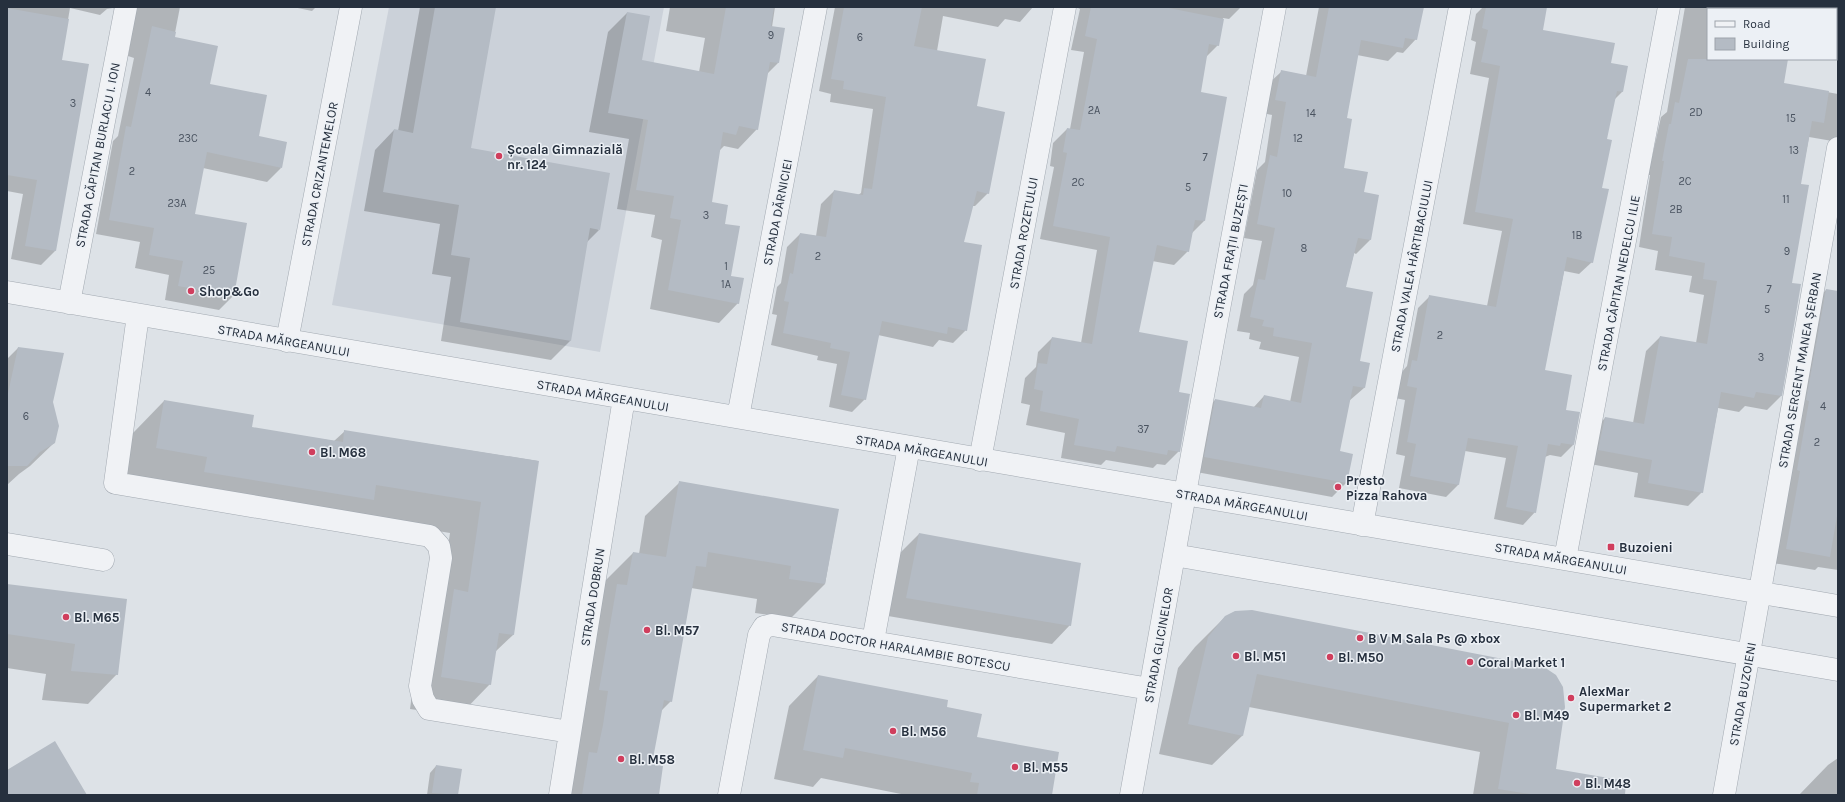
<svg xmlns="http://www.w3.org/2000/svg" width="1845" height="802" viewBox="0 0 1845 802" font-family="Karla,sans-serif">
  <style>
    .built { fill: #cbd1d9 }
    .shadow { fill: #0003 }
    .building { fill: #b4bbc4 }
    .lines { fill: none; stroke-linecap: round; stroke-linejoin: round }
    .minor-casing { stroke: #a2a9b1; stroke-width: 23 }
    .minor { stroke: #f0f2f5; stroke-width: 22 }
    .poi-dot { fill: #d03e5d; stroke: #ecf0f5; stroke-width: 1.5 }
    .labels { text-anchor: middle; stroke-width: 3; stroke-linejoin: round; paint-order: stroke }
    .number-label { font-size: 11px; fill: #4a5360 }
    .poi-label { font-size: 13px; font-weight: bold; fill: #26303e; stroke: #ecf0f5; text-anchor: start }
    .street-label { font-size: 13px; fill: #26303e; stroke: #ecf0f5 }
  </style>
  <rect width="100%" height="100%" fill="#dde2e7"/>
  <path class="built" d="M389,7H664L600,352L332,305Z"/>
  <path class="shadow" d="M7,7H180L174,38L209,85L258,137L281,168L267,182L203,168L194,214L233,296L219,310L165,300L169,275L135,268L140,242L96,234L113,141L118,136L134,58L128,56L134,22L113,8L107,9L100,15L70,8L61,61L88,65L55,251L41,265L11,259L23,194L7,191Z
    M293,7H316L312,11Z
    M420,7H495L470,148L599,230L586,243L570,341L551,360L441,341L451,277L432,274L440,224L364,211L375,150L394,130L398,131Z
    M670,7H775L772,27L778,63L767,74L757,129L738,149L724,146L719,151L710,202L724,224L730,276L738,303L719,323L650,309L662,240L651,237L655,215L617,209L629,139L589,132L608,32L627,13L641,61L699,72L705,38L666,31Z
    M835,7H1033L1020,22L1005,19L998,27L943,16L937,51L976,107L988,193L975,206H972L963,243L966,330L953,343L939,340L933,347L878,335L865,399L852,412L829,407L837,364L817,360L818,356L771,345L777,315L772,314L777,287L781,283L787,247L800,234L816,236L821,204L834,191L858,195L861,193L873,109L830,102L831,94L819,91Z
    M1076,7H1241L1229,19L1223,18L1218,45L1205,58L1200,93L1226,98L1204,221L1192,233L1188,251L1174,265L1152,261L1138,333L1177,393L1179,451L1165,465L1157,464L1153,468L1106,460L1101,465L1061,458L1065,433L1026,425L1030,405L1021,403L1025,378L1036,367L1038,352L1052,338L1081,343L1097,250L1040,239L1054,167L1050,166L1053,143L1067,129H1070L1084,52L1071,50L1080,9Z
    M1319,7H1423L1416,39L1403,53L1397,52L1388,61L1357,55L1345,119L1343,169L1363,193L1370,240L1356,254L1354,253L1345,288L1364,388L1349,401L1339,452L1352,455L1346,483L1332,497L1191,471L1202,414L1215,400L1253,408L1264,396L1290,402L1299,357L1259,349L1261,342L1249,339L1250,333L1237,331L1244,294L1253,285L1262,241L1244,238L1257,170L1265,162L1272,115L1262,113L1267,85L1281,72L1306,76Z
    M1483,7H1546L1542,31L1610,64L1626,67L1622,92L1614,100L1606,140L1592,262L1579,274L1564,271L1544,371L1565,411L1573,445L1561,457L1550,455L1545,457L1535,512L1523,525L1494,519L1506,458L1465,451L1458,485L1446,497L1399,488L1405,456L1396,454L1405,400L1395,398L1400,374L1407,366L1418,308L1430,296L1487,306L1502,231L1463,224L1489,78L1470,74L1476,42L1471,40L1476,14Z
    M1685,7H1838V44H1836V9H1708V59H1787L1783,84L1838,94V142L1809,137L1800,184L1781,396L1767,410L1745,406L1739,412L1718,408L1702,492L1688,506L1634,497L1638,473L1585,463L1591,432L1605,418L1633,423L1646,351L1660,337L1696,343L1704,295L1689,292L1692,276L1655,270L1658,251L1639,247L1650,175H1648L1661,117L1667,112Z
    M1826,290L1838,292V570L1818,567L1815,570L1773,563L1812,304Z
    M18,348L52,402L54,443L30,466L19,474L7,485V359Z
    M164,401L251,428L334,441L345,431L538,461L513,635L495,652L490,684L459,716L410,709L422,622L439,605L450,533L125,480L133,433Z
    M679,483L838,510L825,584L791,618L755,613L757,599L691,588L671,701L661,711L651,765L658,795H554L599,587L633,553L639,554L645,516Z
    M919,534L1070,625L1052,644L888,616L900,553Z
    M7,585L117,674L88,704L42,700L46,674L7,668Z
    M1225,617L1543,667L1555,770L1605,795H1473L1480,752L1249,707L1242,736L1212,765L1159,754L1178,668L1195,647Z
    M818,676L946,708L976,738L1051,795H906L821,778L813,787L774,779L789,706Z
    M1838,758V795H1799L1828,765Z
    M436,766L461,770L457,795H427L430,773Z"/>
  <path class="building" d="M435,7H496L471,148L610,173L600,230L590,228L571,341L460,322L470,258L451,255L459,205L383,192L394,129L413,133Z
    M726,7H774L771,26L785,28L779,63L770,62L758,130L739,126L736,135L723,132L712,202L728,205L725,224L740,226L731,276L744,278L739,304L668,290L681,220L670,218L674,196L636,190L648,120L608,113L627,12L650,16L642,60L714,74Z
    M844,7H922L914,46L986,59L977,106L1005,112L989,194L977,191L964,242L982,245L967,331L948,327L947,334L882,321L866,400L841,395L850,352L830,348L831,343L783,333L789,302L784,301L790,273L793,274L800,233L826,237L834,190L863,195L864,188L872,189L886,97L843,89L844,81L831,79Z
    M1091,7H1164L1224,19L1219,46L1209,44L1201,92L1227,97L1205,221L1195,220L1189,252L1157,245L1139,332L1188,341L1179,392L1190,394L1180,452L1168,450L1167,455L1117,446L1115,452L1074,445L1079,419L1040,411L1043,391L1034,389L1038,363L1047,364L1052,337L1092,344L1110,237L1053,226L1067,153L1063,152L1067,128L1080,130L1097,39L1085,36Z
    M1329,7H1424L1417,40L1405,38L1403,48L1361,40L1347,118L1352,119L1344,168L1368,172L1364,192L1379,195L1371,240L1358,238L1346,287L1373,292L1360,361L1370,363L1365,388L1353,386L1340,451L1353,454L1347,483L1204,457L1215,399L1261,408L1264,395L1301,403L1312,343L1273,336L1274,328L1262,326L1264,320L1250,317L1258,279L1265,280L1275,228L1257,224L1270,155L1277,157L1286,102L1275,100L1281,70L1316,77Z
    M1486,7H1547L1543,30L1615,43L1611,63L1628,66L1623,92L1617,91L1607,139L1612,140L1602,188L1609,189L1593,263L1567,257L1545,370L1572,375L1566,410L1580,412L1574,445L1561,443L1560,446L1548,444L1536,513L1506,507L1518,446L1468,438L1459,485L1410,476L1416,444L1407,442L1417,388L1407,386L1412,360L1417,361L1429,295L1496,307L1513,219L1475,212L1500,66L1481,62L1488,30L1482,28Z
    M7,8L69,19L62,60L89,64L56,251L25,246L37,180L7,175Z
    M152,26L176,32L175,37L218,46L210,84L267,95L259,136L287,142L282,168L207,152L195,214L247,223L234,296L178,286L183,261L149,255L154,228L109,220L126,126L131,127Z
    M1688,59H1788L1784,83L1829,91L1824,123L1812,121L1801,184L1809,185L1792,283L1801,284L1782,396L1756,392L1754,398L1721,392L1703,493L1648,483L1652,460L1598,450L1605,417L1644,424L1660,336L1707,344L1717,281L1703,279L1705,263L1669,256L1672,237L1652,234L1664,161H1662L1669,124H1671L1675,102L1679,103Z
    M1826,289L1838,291V510L1830,557L1786,549L1800,471L1797,470L1809,401L1806,400Z
    M18,347L64,353L53,402L59,426L55,443L40,452L27,466H7V398Z
    M164,400L254,415L252,427L343,442L344,430L539,461L514,635L499,633L491,685L441,677L454,589L468,592L481,502L376,485L374,500L204,472L207,457L156,448Z
    M679,481L839,509L825,584L789,579L791,566L708,552L706,567L696,566L672,702L664,700L652,764L663,766L659,795H582L589,752L597,753L603,725L608,691L599,690L617,584L627,585L633,552L666,557Z
    M919,533L1081,563L1071,626L906,598Z
    M7,584L127,599L118,675L71,671L75,644L7,634Z
    M1252,610L1544,667L1556,675L1563,687L1565,707L1556,769L1626,781L1625,795H1536L1498,789L1509,723L1257,674L1243,736L1188,724L1208,637L1225,616L1235,611Z
    M818,675L948,700L947,707L982,714L977,737L1059,752L1052,795H977L979,783L970,782L972,773L845,748L843,758L803,750Z
    M55,741L87,795H7V770Z
    M436,765L462,769L458,795L432,793Z"/>
  <g class="lines">
    <g class="minor-casing">
      <path id="minor" d="M7,292L1838,606
        M69,303L126,7
        M138,315L115,483L430,536L439,546L441,558L420,686L423,699L429,709L570,732
        M287,341L351,7
        M738,417L816,7
        M980,460L1065,7
        M1362,525L1460,7
        M7,544L103,560
        M1174,555L1838,670
        M1565,559L1669,7
        M873,641L909,447
        M560,795L624,398
        M729,795L759,635L764,627L772,625L1150,689
        M1131,795L1192,455L1275,7
        M1724,795L1838,148"/>
    </g>
    <use href="#minor" class="minor"/>
  </g>
  <g class="poi-dot">
    <circle cx="499" cy="156" r="4"/>
    <circle cx="191" cy="291" r="4"/>
    <circle cx="312" cy="452" r="4"/>
    <circle cx="1338" cy="487" r="4"/>
    <rect x="1607" y="543" width="8" height="8" rx="2"/>
    <circle cx="66" cy="617" r="4"/>
    <circle cx="647" cy="630" r="4"/>
    <circle cx="1360" cy="638" r="4"/>
    <circle cx="1236" cy="656" r="4"/>
    <circle cx="1330" cy="657" r="4"/>
    <circle cx="1470" cy="662" r="4"/>
    <circle cx="1571" cy="698" r="4"/>
    <circle cx="1516" cy="715" r="4"/>
    <circle cx="893" cy="731" r="4"/>
    <circle cx="621" cy="759" r="4"/>
    <circle cx="1015" cy="767" r="4"/>
    <circle cx="1577" cy="783" r="4"/>
  </g>
  <g class="labels">
    <g class="number-label">
      <text x="771" y="39">9</text>
      <text x="860" y="41">6</text>
      <text x="148" y="96">4</text>
      <text x="73" y="107">3</text>
      <text x="1094" y="114">2A</text>
      <text x="1696" y="116">2D</text>
      <text x="1311" y="117">14</text>
      <text x="1791" y="122">15</text>
      <text x="188" y="142">23C</text>
      <text x="1298" y="142">12</text>
      <text x="1794" y="154">13</text>
      <text x="1205" y="161">7</text>
      <text x="132" y="175">2</text>
      <text x="1685" y="185">2C</text>
      <text x="1078" y="186">2C</text>
      <text x="1188" y="191">5</text>
      <text x="1287" y="197">10</text>
      <text x="1786" y="203">11</text>
      <text x="177" y="207">23A</text>
      <text x="1676" y="213">2B</text>
      <text x="706" y="219">3</text>
      <text x="1577" y="239">1B</text>
      <text x="1304" y="252">8</text>
      <text x="1787" y="255">9</text>
      <text x="818" y="260">2</text>
      <text x="726" y="270">1</text>
      <text x="209" y="274">25</text>
      <text x="726" y="288">1A</text>
      <text x="1769" y="293">7</text>
      <text x="1767" y="313">5</text>
      <text x="1440" y="339">2</text>
      <text x="1761" y="361">3</text>
      <text x="1823" y="410">4</text>
      <text x="26" y="420">6</text>
      <text x="1143" y="433">37</text>
      <text x="1817" y="446">2</text>
    </g>
    <g class="poi-label">
      <text x="507" y="154">Școala Gimnazială<tspan x="507" dy="15">nr. 124</tspan></text>
      <text x="199" y="296">Shop&amp;Go</text>
      <text x="320" y="457">Bl. M68</text>
      <text x="1346" y="485">Presto<tspan x="1346" dy="15">Pizza Rahova</tspan></text>
      <text x="1619" y="552">Buzoieni</text>
      <text x="74" y="622">Bl. M65</text>
      <text x="655" y="635">Bl. M57</text>
      <text x="1368" y="643">B V M Sala Ps @ xbox</text>
      <text x="1244" y="661">Bl. M51</text>
      <text x="1338" y="662">Bl. M50</text>
      <text x="1478" y="667">Coral Market 1</text>
      <text x="1579" y="696">AlexMar<tspan x="1579" dy="15">Supermarket 2</tspan></text>
      <text x="1524" y="720">Bl. M49</text>
      <text x="901" y="736">Bl. M56</text>
      <text x="629" y="764">Bl. M58</text>
      <text x="1023" y="772">Bl. M55</text>
      <text x="1585" y="788">Bl. M48</text>
    </g>
    <g class="street-label">
      <text transform="translate(97 155) rotate(-79)" y="5">STRADA CĂPITAN BURLACU I. ION</text>
      <text transform="translate(319 174) rotate(-79)" y="5">STRADA CRIZANTEMELOR</text>
      <text transform="translate(777 212) rotate(-79)" y="5">STRADA DĂRNICIEI</text>
      <text transform="translate(1023 233) rotate(-80)" y="5">STRADA ROZETULUI</text>
      <text transform="translate(1230 251) rotate(-79)" y="5">STRADA FRAȚII BUZEȘTI</text>
      <text transform="translate(1411 266) rotate(-79)" y="5">STRADA VALEA HÂRTIBACIULUI</text>
      <text transform="translate(1618 283) rotate(-79)" y="5">STRADA CĂPITAN NEDELCU ILIE</text>
      <text transform="translate(284 340) rotate(10)" y="5">STRADA MĂRGEANULUI</text>
      <text transform="translate(1799 370) rotate(-80)" y="5">STRADA SERGENT MANEA ȘERBAN</text>
      <text transform="translate(603 395) rotate(10)" y="5">STRADA MĂRGEANULUI</text>
      <text transform="translate(922 450) rotate(10)" y="5">STRADA MĂRGEANULUI</text>
      <text transform="translate(1242 504) rotate(10)" y="5">STRADA MĂRGEANULUI</text>
      <text transform="translate(1561 558) rotate(10)" y="5">STRADA MĂRGEANULUI</text>
      <text transform="translate(592 597) rotate(-81)" y="5">STRADA DOBRUN</text>
      <text transform="translate(1158 645) rotate(-80)" y="5">STRADA GLICINELOR</text>
      <text transform="translate(896 646) rotate(10)" y="5">STRADA DOCTOR HARALAMBIE BOTESCU</text>
      <text transform="translate(1742 694) rotate(-80)" y="5">STRADA BUZOIENI</text>
    </g>
  </g>
  <rect width="1845" height="802" fill="none" stroke="#26303e" stroke-width="16"/>
  <rect x="1707" y="8" width="130" height="52" fill="#ecf0f5" stroke="#9da3ac"/>
  <rect x="1715" y="21" width="20" height="6" fill="#f0f2f5" stroke="#9da3ac"/>
  <text x="1743" y="28" font-size="12" fill="#26303e">Road</text>
  <rect x="1715" y="38" width="20" height="12" fill="#b4bbc4" stroke="#9da3ac"/>
  <text x="1743" y="48" font-size="12" fill="#26303e">Building</text>
</svg>
